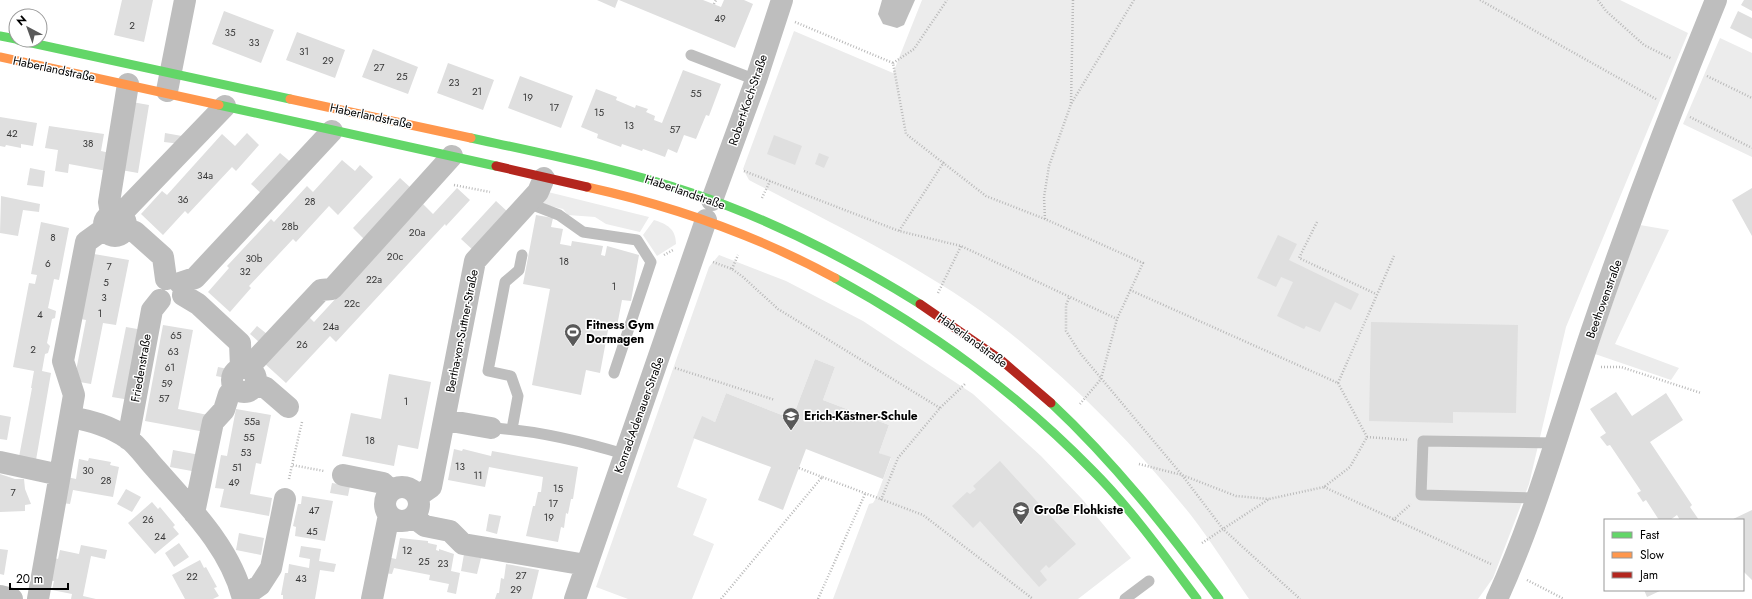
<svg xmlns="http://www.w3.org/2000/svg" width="1752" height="599" viewBox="0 0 1752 599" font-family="Jost,sans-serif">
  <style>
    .green { fill: #ececec }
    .water { fill: #bfbfbf }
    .building { fill: #dfdfdf }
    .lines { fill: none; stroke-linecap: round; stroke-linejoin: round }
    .path { stroke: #b9b9b9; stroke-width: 2.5; stroke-dasharray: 1 2; stroke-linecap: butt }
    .lane { stroke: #bebebe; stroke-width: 11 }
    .street { stroke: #bebebe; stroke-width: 22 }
    .fast { stroke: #63d668; stroke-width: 9 }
    .slow { stroke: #ff974d; stroke-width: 9 }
    .jam { stroke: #b3261e; stroke-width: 9 }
    .labels { text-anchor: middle; stroke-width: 3; stroke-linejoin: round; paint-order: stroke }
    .number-label { font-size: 10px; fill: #383838 }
    .street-label { font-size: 12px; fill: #000; stroke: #fff }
    .poi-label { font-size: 12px; font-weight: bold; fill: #000; stroke: #fff; text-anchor: start }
  </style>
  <rect width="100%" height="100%" fill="#fff"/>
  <path class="green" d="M922,0H1620L1688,33L1566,327L1529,484L1493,578L1478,599H1249C1230,571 1211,541 1190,514C1137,448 1076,386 1010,333C934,272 835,225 749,180L743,169L794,31L893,73Z
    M1720,38L1752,53V157L1683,124Z
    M548,192L649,217L640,232L606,224L595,217L568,215L563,209L541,204Z
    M654,220C667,224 676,229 676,244L657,256L643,235Z
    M1640,225L1669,230L1615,344L1679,368L1671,380L1595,354Z
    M719,255L786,281L863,321L973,394L1041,456L1082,499L1131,558L1078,599H833L869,504L873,503L876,498L891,458L879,453L889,425L823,400L835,367L815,359L792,419L726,393L715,422L702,417L677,487L707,499L693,535L714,544L692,599H628L596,587L709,267Z"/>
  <path class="water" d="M882,0H915L904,25L897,28L883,24L878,14Z"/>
  <path class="building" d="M122,0H153L144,42L114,35Z
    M597,0H618L615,8Z
    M619,0H703L721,7L724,0H744L753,4L735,48Z
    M1744,0H1752V11L1741,5Z
    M224,11L274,30L261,63L212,44Z
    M1738,11L1752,18V39L1730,28Z
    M297,32L345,50L335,78L286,60Z
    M373,49L418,67L408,94L362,77Z
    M448,63L494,80L483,110L437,93Z
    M683,70L721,84L709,116L706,115L696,139L684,135L677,153L668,149L665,157L643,149L642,151L622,144L621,147L597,138L598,134L581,127L596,89L617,97L616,100L635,108L636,105L648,109L646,112L655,116L654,120L662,123Z
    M520,76L573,96L561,128L508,108Z
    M132,102L149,105L138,173L121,170Z
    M0,117L37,123L33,146L21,144V148L6,145L5,147L0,146Z
    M49,126L104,134L101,151L110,153L107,171L69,164L68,173L55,171L58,150L45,148Z
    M165,133L182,136L181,144L164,142Z
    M247,133L259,145L236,171L232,167L188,214L185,211L163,235L141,214L162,191L167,195L222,134L235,146Z
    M774,135L802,146L795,165L767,154Z
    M280,153L293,164L264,196L251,184Z
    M819,153L829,157L824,168L815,164Z
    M342,160L355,171L360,165L373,177L338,215L329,206L296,242L293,239L249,286L251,288L230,312L208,292L229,268L227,266L271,219L274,222L307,186L313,192Z
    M30,168L45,171L43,187L27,185Z
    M400,178L412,189L365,240L353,228Z
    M457,188L470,200L446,226L445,224L336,342L330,336L286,383L264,363L308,316L314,322L423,204L433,214Z
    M1752,188V236L1732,200Z
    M1,196L40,204L39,212L23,210L18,236L0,233Z
    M496,201L509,213L474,251L461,239Z
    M536,215L553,218L551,227L563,229L560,244L571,246L572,241L603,246L601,255L605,256L607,246L639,255L631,301L622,300L617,326L609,325L600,373L586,370L581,395L532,385L550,289L523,284Z
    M41,222L69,228L59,280L54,279L48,308L56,311L55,318L52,319L47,343L50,346L48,353L45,354L42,371L51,373L36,460L19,457L32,388H31L34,371L13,367L29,283L35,284L37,275L31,274Z
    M1278,235L1297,244L1289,260L1359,294L1351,310L1335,302L1320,332L1306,326L1304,329L1277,316L1293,282L1281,277L1276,287L1257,278Z
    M94,254L129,260L116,325L103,323L91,384L74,381L86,320L81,319Z
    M1371,322L1518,325L1516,413L1453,412V423L1369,421Z
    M163,325L193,330L178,409L208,415L205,432L145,421Z
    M257,326L267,334L259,342L250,334Z
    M126,327L143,330L130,400L112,397Z
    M815,359L835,367L823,400L889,425L879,453L891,457L883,479L806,449L783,510L758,500L771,467L693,438L702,416L715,422L726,393L792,419Z
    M218,367L228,369L226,378L216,376Z
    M389,374L431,382L418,449L398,445L394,466L342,456L351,413L381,419Z
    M1616,392L1632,416L1666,393L1683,420L1650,442L1692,505L1690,507L1699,520H1680L1677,515L1670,520H1659L1646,500L1643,502L1637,493L1641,491L1610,445L1607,446L1600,437L1606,433L1590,409Z
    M236,409L271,415L261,464L256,463L250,494L272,498L269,516L220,507L224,489L215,488L221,455L227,456Z
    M0,415L11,417L7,440L0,439Z
    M454,449L462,451L463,449L491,456L492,451L578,467L573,499H571L568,514L566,513L564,528L561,527L558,542L526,536L533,506H535L538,492H541L543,477L489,467L485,487L448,480Z
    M173,450L200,455L197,472L170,467Z
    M89,458L111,462L110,465L119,467L113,497L73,490L70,504L62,503L67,477L76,479L79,459L88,461Z
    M1000,461L1076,544L1049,568L1046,565L1040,571L1047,580L1039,587L980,521L973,528L952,506L967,492L970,494L976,489L973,486Z
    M0,474L15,479H24L25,489L31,504L25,505V511L0,512Z
    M332,483L350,486L348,496L330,493Z
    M126,489L141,497L132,512L117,504Z
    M302,496L333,501L325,541L295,536L296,527L293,526L298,504H301Z
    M152,502L158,509L160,507L175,525L173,527L179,534L155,554L128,523Z
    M1752,510V580L1743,571V520H1731Z
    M489,514L501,516L497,534L486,531Z
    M239,533L264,538L261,555L236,550Z
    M400,538L428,541V543L437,545L436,550L439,551V549L454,554L451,571L460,573L456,594L447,592L449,584L429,580L430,575L394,568L392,574L384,573L387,557L396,559Z
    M179,543L189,557L174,567L165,553Z
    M81,545L107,550L105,559L91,556L83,596L96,599H71L72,594L52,590L54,581H51L55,558L58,559L60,550L79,554Z
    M301,546L321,549L319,561L336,564L334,572L320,570L315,599H283V595H281L285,573H288L289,564L309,568L310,559L299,557Z
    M0,549L8,550L4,575L0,574Z
    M464,554L481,558L477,574L461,571Z
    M200,560L204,568L206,567L217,587L214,588L219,596L213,599H185L172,575Z
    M506,564L539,570L532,599H495L497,593H499L501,578L504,579Z
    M1644,590H1662L1647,597Z"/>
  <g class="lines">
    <path class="path" d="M1480,0L1656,99
      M1598,0L1606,11L1644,45L1672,59
      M714,4L716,0
      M795,22L893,63L906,134L986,196L1045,219L1143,263L1117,319L1101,379L1080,404
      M893,63L914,49L947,0
      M1707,76L1752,98
      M1071,103L1073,0
      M1690,117L1752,148
      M944,162L899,231L961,246L1117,319
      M744,171L899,231
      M454,185L490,192
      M762,198L770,181
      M1045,219L1044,197L1049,166L1071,104L1134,0
      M1317,222L1299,258L1376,294
      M664,255L673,250
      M713,262L732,269L743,277L778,309L940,408
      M732,269L738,255
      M1130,290L1338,383L1367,437
      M938,293L961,246
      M1069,298L1066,305V331L1080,353L1182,475L1223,529L1269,499L1324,487L1350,467L1367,437
      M1601,367H1621L1701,393
      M675,368L775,400
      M1338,383L1394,256
      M302,422L292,465L324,471
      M1367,437L1409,440
      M1139,464L1182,475L1236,496L1269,499
      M799,468L822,477
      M289,479L292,465
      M1324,487L1491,564
      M881,500L898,458L940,408L965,384
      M1393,520L1411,504
      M1202,543L1223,529L1300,599
      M1527,580L1564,599
      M721,599L822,477L923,515L1033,599
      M818,599L865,494"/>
    <path class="lane" d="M691,55L756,80
      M528,203L559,215L583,232L637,240L651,262L614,373
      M491,428C536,430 581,441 624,454
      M512,429L518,396L511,376L488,371L505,282L519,270L522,255
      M1537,498L1421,495L1423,441L1555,443
      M1125,599L1149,581"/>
    <path class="street" d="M167,91L185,0
      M712,200L756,80L782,0
      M104 225a11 11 0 1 1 22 0a11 11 0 1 1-22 0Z
      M111,214L109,202L128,84
      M120,215L225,106
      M126,229L135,232L163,257L166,279
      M180,283L195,278L332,131
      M183,295L198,304L240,343L241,367
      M232 380a12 12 0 1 1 24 0a12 12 0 1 1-24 0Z
      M248,368L321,290L332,289L452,156
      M256,384L266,388L288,407
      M71,417C91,421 110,426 127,438C138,445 147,460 156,469C189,507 231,548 243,599
      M445,420L491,428
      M128,439L152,310L160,300
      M0,462L60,475
      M343,475L383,483L390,490
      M385 504a17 17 0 1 1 34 0a17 17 0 1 1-34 0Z
      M418,496L431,487L475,261L538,192L544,178
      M194,513L213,422L224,410L229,394L235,388
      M413,517L425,526L450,531L463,544L586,565
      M0,596L12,599
      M243,597L260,585L271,568L285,499
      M38,599L74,395L63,361L86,242L104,229
      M372,599L389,515
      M575,599L706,220
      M1497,599C1536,514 1561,422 1591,333C1629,221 1671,110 1716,0"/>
    <path class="fast" d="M0,36L16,39
      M18,40L290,99
      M219,105L496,166
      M471,138C545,154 620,169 692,193C772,220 848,259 920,304
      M835,278C931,331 1015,391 1092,470C1131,509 1164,555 1197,599
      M1051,403C1114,462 1168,530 1219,599"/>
    <path class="slow" d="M0,57L219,105
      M290,99L471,138
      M587,187C673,206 758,236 835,278"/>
    <path class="jam" d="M496,166L587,187
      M920,304L1001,360L1051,403"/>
  </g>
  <defs>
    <g id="stadium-pin" transform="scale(0.9)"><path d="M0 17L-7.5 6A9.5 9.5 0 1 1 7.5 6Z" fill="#595959" stroke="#fff"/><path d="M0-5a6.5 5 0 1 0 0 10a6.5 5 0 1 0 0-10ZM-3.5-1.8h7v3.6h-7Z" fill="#fff"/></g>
    <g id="school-pin" transform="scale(0.9)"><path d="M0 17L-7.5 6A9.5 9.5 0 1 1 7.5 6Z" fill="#595959" stroke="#fff"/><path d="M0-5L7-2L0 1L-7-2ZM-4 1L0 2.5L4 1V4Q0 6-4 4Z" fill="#fff"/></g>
  </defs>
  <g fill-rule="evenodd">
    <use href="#stadium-pin" x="573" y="332"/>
    <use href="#school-pin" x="791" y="416"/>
    <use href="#school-pin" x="1021" y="510"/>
  </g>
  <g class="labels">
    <g class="number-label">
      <text x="720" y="22">49</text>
      <text x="132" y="29">2</text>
      <text x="230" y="36">35</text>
      <text x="254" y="46">33</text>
      <text x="304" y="55">31</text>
      <text x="328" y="64">29</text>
      <text x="379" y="71">27</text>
      <text x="402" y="80">25</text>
      <text x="454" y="86">23</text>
      <text x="477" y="95">21</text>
      <text x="696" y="97">55</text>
      <text x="528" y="101">19</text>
      <text x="554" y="111">17</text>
      <text x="599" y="116">15</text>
      <text x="629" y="129">13</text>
      <text x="675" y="133">57</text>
      <text x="12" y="137">42</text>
      <text x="88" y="147">38</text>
      <text x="205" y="179">34a</text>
      <text x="183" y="203">36</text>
      <text x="310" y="205">28</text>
      <text x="290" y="230">28b</text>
      <text x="417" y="236">20a</text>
      <text x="53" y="241">8</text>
      <text x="395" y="260">20c</text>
      <text x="254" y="262">30b</text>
      <text x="564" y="265">18</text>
      <text x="48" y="267">6</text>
      <text x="109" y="270">7</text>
      <text x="245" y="275">32</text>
      <text x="374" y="283">22a</text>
      <text x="106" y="286">5</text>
      <text x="614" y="290">1</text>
      <text x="104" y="301">3</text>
      <text x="352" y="307">22c</text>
      <text x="100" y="317">1</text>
      <text x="40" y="318">4</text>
      <text x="331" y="330">24a</text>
      <text x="176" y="339">65</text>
      <text x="302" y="348">26</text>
      <text x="33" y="353">2</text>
      <text x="173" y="355">63</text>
      <text x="170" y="371">61</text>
      <text x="167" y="387">59</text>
      <text x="164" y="402">57</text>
      <text x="406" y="405">1</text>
      <text x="252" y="425">55a</text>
      <text x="249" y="441">55</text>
      <text x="370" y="444">18</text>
      <text x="246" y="456">53</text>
      <text x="460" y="470">13</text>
      <text x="237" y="471">51</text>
      <text x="88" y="474">30</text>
      <text x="478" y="479">11</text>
      <text x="106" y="484">28</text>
      <text x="234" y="486">49</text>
      <text x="558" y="492">15</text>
      <text x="13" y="496">7</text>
      <text x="553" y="507">17</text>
      <text x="314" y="514">47</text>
      <text x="549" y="521">19</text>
      <text x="148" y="523">26</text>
      <text x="312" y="535">45</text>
      <text x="160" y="540">24</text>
      <text x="407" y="554">12</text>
      <text x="424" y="565">25</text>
      <text x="443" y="567">23</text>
      <text x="521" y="579">27</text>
      <text x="192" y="580">22</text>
      <text x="301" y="582">43</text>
      <text x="516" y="593">29</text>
    </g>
    <g class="street-label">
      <text transform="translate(54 69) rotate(12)" y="4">Haberlandstraße</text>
      <text transform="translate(748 100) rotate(-71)" y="4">Robert-Koch-Straße</text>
      <text transform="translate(371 116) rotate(12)" y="4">Haberlandstraße</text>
      <text transform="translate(685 192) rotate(19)" y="4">Haberlandstraße</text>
      <text transform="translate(1604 299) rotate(-70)" y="4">Beethovenstraße</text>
      <text transform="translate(462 331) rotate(-79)" y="4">Bertha-von-Suttner-Straße</text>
      <text transform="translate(972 340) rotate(36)" y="4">Haberlandstraße</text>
      <text transform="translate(141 368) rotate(-80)" y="4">Friedenstraße</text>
      <text transform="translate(639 415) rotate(-70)" y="4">Konrad-Adenauer-Straße</text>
    </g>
    <g class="poi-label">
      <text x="586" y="329">Fitness Gym<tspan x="586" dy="14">Dormagen</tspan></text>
      <text x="804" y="420">Erich-Kästner-Schule</text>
      <text x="1034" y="514">Große Flohkiste</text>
    </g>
  </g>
  <rect x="1604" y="519" width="140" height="72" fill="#ffffff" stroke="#999999"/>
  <rect x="1612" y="532" width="20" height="6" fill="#63d668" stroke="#999999"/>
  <text x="1640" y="539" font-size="12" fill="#000000">Fast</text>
  <rect x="1612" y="552" width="20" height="6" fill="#ff974d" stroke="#999999"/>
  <text x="1640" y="559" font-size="12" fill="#000000">Slow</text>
  <rect x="1612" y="572" width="20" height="6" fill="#b3261e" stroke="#999999"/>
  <text x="1640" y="579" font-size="12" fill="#000000">Jam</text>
  <g transform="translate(28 28) rotate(319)"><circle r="19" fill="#ffffff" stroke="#999999"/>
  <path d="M0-3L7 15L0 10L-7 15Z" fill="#595959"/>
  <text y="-6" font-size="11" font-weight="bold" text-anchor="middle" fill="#000000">N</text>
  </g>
  <path d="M10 583v6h58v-6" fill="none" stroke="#000000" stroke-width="2"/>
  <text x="16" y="583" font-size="12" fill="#000000" stroke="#ffffff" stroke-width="3" paint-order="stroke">20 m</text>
</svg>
